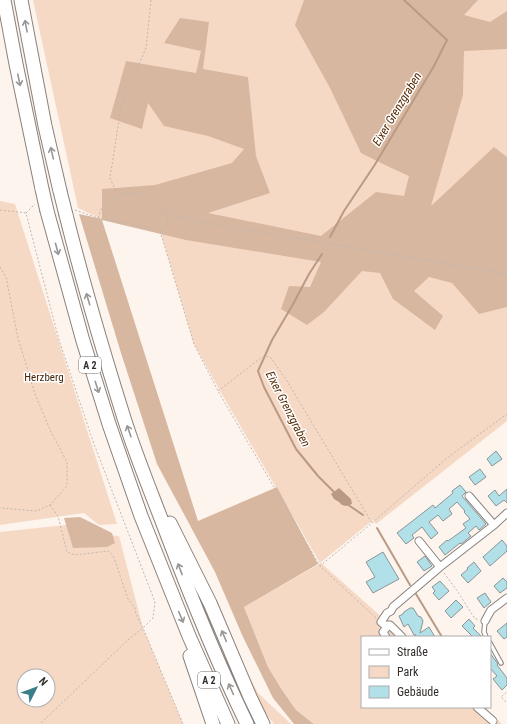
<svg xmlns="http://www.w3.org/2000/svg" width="507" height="724" viewBox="0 0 507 724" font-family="'Roboto Condensed',sans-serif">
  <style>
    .green { fill: #f6d9c5; fill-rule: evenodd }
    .forest { fill: #d8b7a0 }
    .water { fill: #ba9a84 }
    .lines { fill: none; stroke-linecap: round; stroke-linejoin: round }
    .stream { stroke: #ba9a84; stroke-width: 2 }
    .building { fill: #b1e0e8; stroke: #8a9596 }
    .service-casing { stroke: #89817c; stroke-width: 5.5 }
    .minor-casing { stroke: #89817c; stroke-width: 9 }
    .motorway-casing { stroke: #89817c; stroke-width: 15 }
    .path { stroke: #beb7b1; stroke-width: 1; stroke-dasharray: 2 2; stroke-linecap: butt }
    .service { stroke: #fff; stroke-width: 3.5 }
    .minor { stroke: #fff; stroke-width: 7 }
    .motorway { stroke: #fff; stroke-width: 13 }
    .motorway-bridge-casing { stroke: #89817c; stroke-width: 15; stroke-linecap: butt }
    .motorway-bridge { stroke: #fff; stroke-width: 13 }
    .oneway { stroke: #999796 }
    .labels { text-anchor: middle; stroke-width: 3; stroke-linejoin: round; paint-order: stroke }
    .shield { fill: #fff; stroke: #706d6c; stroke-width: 1 }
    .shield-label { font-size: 10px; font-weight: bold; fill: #332f2d }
    .park-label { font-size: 11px; fill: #462509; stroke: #fff }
    .water-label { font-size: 12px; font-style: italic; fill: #562b04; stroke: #fff }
  </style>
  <rect width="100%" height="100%" fill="#fdf4ed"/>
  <path class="green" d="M33,0H507V421L376,524L373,520L320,563L220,391L194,344L160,230L158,228L99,218L78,208Z
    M0,201L15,204L117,524L99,525L84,513L0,525Z
    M75,524L91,534L119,536L143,628L183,724H0V532ZM24,676H48V700H24Z
    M321,563L404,637H362V707H483L502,724H314L296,710L282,690L268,667L244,607Z
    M243,665L258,693L291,724H274C259,707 251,686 243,665Z"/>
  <path class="forest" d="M304,0H478L464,15L490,22L507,11V49L464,51L463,95L431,206L494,147L507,157V307L479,314L452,283L429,277L414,291L443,316L435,330L393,299L380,273L362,271L324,312L307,325L281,309L289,286L310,287L321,262L186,240L102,220L198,521L277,487L318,564L244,607L268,667L282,690L296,710L314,724H294L273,698L243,637L215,572L157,464L121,353L79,214L102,219V189L155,185L232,163L244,149L208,136L164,126L148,103L142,129L110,118L126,61L196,73L201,51L164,43L180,18L209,22L203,69L248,77L256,156L270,193L208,213L321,236L376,192L404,196L409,176L387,166L361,153L330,88L295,25Z
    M80,517L112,533L115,543L107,547L73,548L64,518Z"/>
  <path class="water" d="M339,488L351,499L352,504L346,506L342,505L339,502L334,499L331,494Z"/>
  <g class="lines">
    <path class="stream" d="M330,237L344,211L374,166L434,66L447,40L404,0
      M322,254L309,274L292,306L272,340L258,371L264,387L279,416L296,449L318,476L335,493
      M347,504L363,515
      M377,528L410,585
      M416,594L442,637
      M485,707L486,708"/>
  </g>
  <path class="building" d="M496,451L502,459L492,466L487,459Z
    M480,469L486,477L475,485L469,477Z
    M460,485L466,492L462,496L486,524L479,530L476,526L468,533L471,536L461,544L460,543L445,555L439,547L447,540L448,541L466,528L463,524L470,519L464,512L465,511L457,502L449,509L452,514L443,521L438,515L429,522L438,533L431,539L422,527L412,535L414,538L406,544L397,533L433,505L435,508L453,493L452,491Z
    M507,489V503L504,500L496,506L488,496L495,490L499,496Z
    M502,540L507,546V551L490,566L483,557Z
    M383,552L399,579L373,593L366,582L375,577L366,562Z
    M425,556L432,566L424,571L417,562Z
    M474,562L481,571L468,583L461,575L468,569L467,568Z
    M503,578L507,582V588L500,593L494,586Z
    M440,581L449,591L439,600L433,593L435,591L432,587Z
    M485,593L491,602L484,608L477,598Z
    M456,600L463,607L451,618L445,611Z
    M410,608H413L418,616L421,617L423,621L420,633L429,627L435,637H413L416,635H414L408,624L404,627L399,616L403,614L404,612Z
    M469,619L475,626L473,628L482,637H473L462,626Z
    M507,623V637L504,639L497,631Z
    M490,653L498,664L497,665L507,678V685L502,690L493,679L497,676L490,668Z"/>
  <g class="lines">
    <g class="service-casing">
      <path id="service" d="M485,621L484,632L486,637
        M490,643L501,663"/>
    </g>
    <g class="minor-casing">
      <path id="minor" d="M469,496L494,525
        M419,541L440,567
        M485,621L491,610L507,598
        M387,627L381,622L387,613L391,611L393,607L440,567L494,525L507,513
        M386,637L383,632L387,627V625H390L402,637
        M477,707L493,721"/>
    </g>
    <g class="motorway-casing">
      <path id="motorway" d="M4,0L16,64L42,189
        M21,0L45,126L60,191
        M47,211L83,341L109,424L141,516L189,636L228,724
        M66,215C83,283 103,351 124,418C136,456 151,492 165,529C190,595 216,660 247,724
        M170,523L210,603L250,697L263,724
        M190,656L213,724"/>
    </g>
    <path class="path" d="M151,0L146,48L121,107L110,178L115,189L120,193H138L147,197L174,216L187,219L507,274
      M0,210L26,213L59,340L94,444L155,602L153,618L143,628L130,638L40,724
      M75,210L98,218L157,229L160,231L194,344L218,391L320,566
      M26,213L35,204
      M98,218L102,207L111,202L120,194
      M160,231L166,225L168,216L162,209
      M0,267L6,277L18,338L35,394L51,432L67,462V486L50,505L37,511L0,508
      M218,391L262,357L266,356L271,358L287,381L372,523
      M50,505L58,516L67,552L75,555L108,551L113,555L128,599L135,608L136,614L143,628L183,724
      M444,573L458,592L475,619H478
      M376,618L320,566L372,523L447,458L507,414
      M506,702L501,697L507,692"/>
    <use href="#service" class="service"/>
    <use href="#minor" class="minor"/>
    <use href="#motorway" class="motorway"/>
    <g class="motorway-bridge-casing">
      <path id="motorway-bridge" d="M42,189L47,211
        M60,191L66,215"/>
    </g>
    <use href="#motorway-bridge" class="motorway-bridge"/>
  </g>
  <defs><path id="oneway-shaft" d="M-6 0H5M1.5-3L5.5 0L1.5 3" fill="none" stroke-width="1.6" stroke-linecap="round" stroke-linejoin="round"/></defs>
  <g class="oneway">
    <use href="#oneway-shaft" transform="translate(26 26) rotate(-101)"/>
    <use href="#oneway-shaft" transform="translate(19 80) rotate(78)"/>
    <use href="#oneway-shaft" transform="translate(52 153) rotate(-103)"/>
    <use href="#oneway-shaft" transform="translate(57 249) rotate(75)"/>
    <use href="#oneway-shaft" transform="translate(88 299) rotate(-107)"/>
    <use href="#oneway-shaft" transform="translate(97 387) rotate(72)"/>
    <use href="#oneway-shaft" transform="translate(129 431) rotate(-109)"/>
    <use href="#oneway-shaft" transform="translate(180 569) rotate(-111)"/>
    <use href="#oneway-shaft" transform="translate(181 617) rotate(67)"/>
    <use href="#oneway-shaft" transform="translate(224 636) rotate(-113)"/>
    <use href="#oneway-shaft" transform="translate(231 689) rotate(-114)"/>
  </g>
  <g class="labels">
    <g class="shield">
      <rect x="79" y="357" width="22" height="16" rx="3"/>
      <rect x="198" y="672" width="22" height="16" rx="3"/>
    </g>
    <g class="shield-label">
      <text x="90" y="369">A 2</text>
      <text x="209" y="684">A 2</text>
    </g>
    <g class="park-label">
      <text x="44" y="381">Herzberg</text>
    </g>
    <g class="water-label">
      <text transform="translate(397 109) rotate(-59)" y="4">Eixer Grenzgraben</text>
      <text transform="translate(288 409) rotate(63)" y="4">Eixer Grenzgraben</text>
    </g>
  </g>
  <rect x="361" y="636" width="130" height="72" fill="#ffffff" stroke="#adacab"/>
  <rect x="369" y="649" width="20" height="6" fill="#ffffff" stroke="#adacab"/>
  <text x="397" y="656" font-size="12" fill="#332f2d">Straße</text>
  <rect x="369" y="666" width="20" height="12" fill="#f6d9c5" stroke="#adacab"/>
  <text x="397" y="676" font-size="12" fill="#332f2d">Park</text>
  <rect x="369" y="686" width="20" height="12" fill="#b1e0e8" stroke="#adacab"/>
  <text x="397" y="696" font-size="12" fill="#332f2d">Gebäude</text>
  <g transform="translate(36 688) rotate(48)"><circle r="19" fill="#ffffff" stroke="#adacab"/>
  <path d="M0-3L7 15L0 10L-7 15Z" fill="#387f8a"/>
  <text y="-6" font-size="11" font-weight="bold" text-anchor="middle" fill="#332f2d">N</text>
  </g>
</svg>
